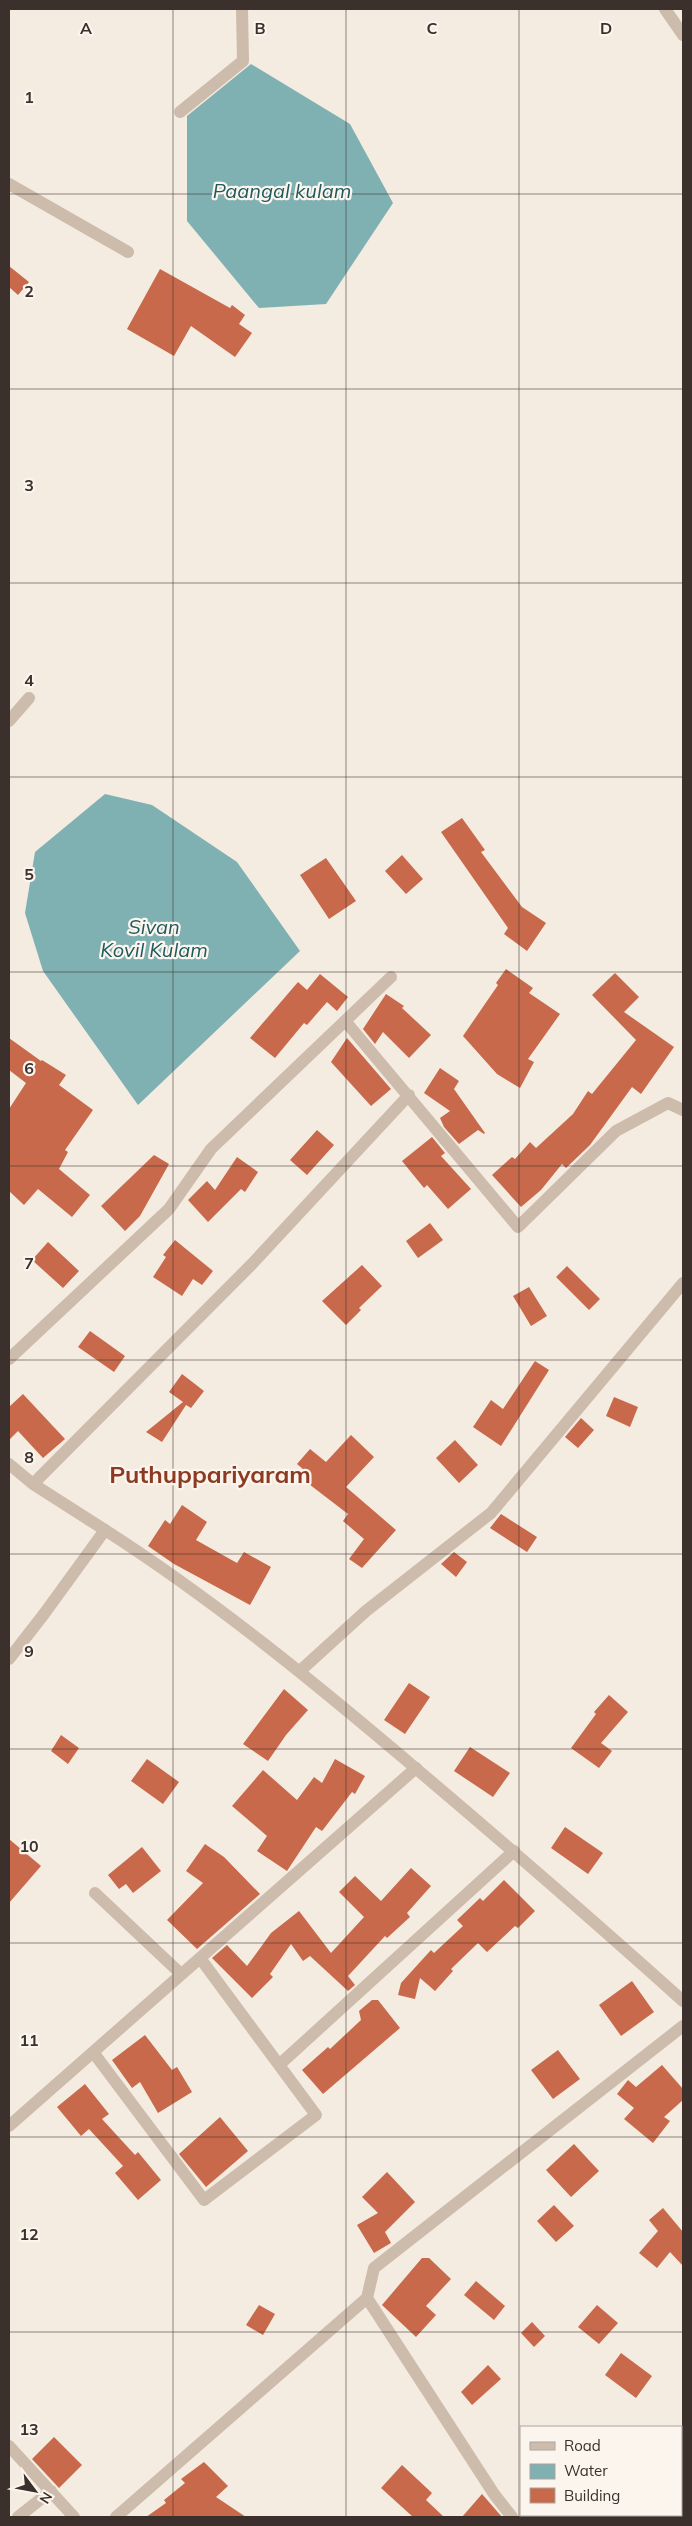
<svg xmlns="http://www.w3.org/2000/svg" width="692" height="2526" viewBox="0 0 692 2526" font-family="Mulish,sans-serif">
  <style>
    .water { fill: #7fb0b2 }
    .building { fill: #c8694b }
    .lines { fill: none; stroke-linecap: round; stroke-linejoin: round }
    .minor { stroke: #cdbbac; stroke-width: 12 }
    .tertiary { stroke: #cdbbac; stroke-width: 12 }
    .grid { fill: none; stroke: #3b302b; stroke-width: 1; stroke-opacity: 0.55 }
    .labels { text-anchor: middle; stroke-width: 4.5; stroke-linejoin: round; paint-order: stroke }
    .water-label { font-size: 20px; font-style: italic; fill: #1f5a5e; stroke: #fbf5ee }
    .district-label { font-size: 24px; font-weight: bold; fill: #8c3b22; stroke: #fbf5ee }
    .grid-label { font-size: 16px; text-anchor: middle; font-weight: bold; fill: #3b302b; stroke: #fbf5ee; stroke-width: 4.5; stroke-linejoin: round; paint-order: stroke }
  </style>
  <rect width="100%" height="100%" fill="#f4ebe1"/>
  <path class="water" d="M251,64L350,124L393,203L326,304L259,308L187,221V116Z
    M105,794L152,805L237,862L300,951L138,1105L43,971L25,913L35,852Z"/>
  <path class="building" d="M9,266L29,282L18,295L9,287Z
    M160,269L230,308L232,305L245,315L239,324L252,333L235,357L191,326L174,356L127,329Z
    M462,818L485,850L481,852L522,907L546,923L527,951L504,934L508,928L441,832Z
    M402,855L423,879L406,894L385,871Z
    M326,858L356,901L329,919L300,875Z
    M506,969L533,988L529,993L560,1014L528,1059L534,1062L520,1088L497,1074L463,1036L498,985L496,983Z
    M615,973L639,997L624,1012L674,1047L641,1094L632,1087L590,1145L566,1168L562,1164L541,1190L521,1207L492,1175L512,1157L515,1159L530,1142L536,1148L573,1114L588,1091L592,1094L636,1040L592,995Z
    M320,974L348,997L337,1011L327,1002L307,1025L304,1023L275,1058L250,1038L298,982L307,990Z
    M386,994L404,1006L402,1008L431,1035L409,1058L383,1032L375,1044L363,1029Z
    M9,1038L41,1061L42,1060L66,1075L59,1085L93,1110L65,1150L68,1152L59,1169L90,1195L72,1217L38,1189L24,1205L9,1191V1109L26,1083L9,1070Z
    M347,1038L391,1089L371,1106L331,1062Z
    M440,1068L459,1081L454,1089L485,1133L484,1134L478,1130L459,1144L444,1127L440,1118L450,1111L424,1093Z
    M317,1130L334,1145L307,1175L290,1160Z
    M432,1137L445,1153L441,1156L471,1189L448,1209L427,1185L424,1188L402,1161Z
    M154,1155L169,1164L140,1216L125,1231L101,1206Z
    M237,1157L258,1172L245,1192L241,1189L208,1222L188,1200L207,1181L215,1190Z
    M430,1223L443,1240L418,1258L406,1241Z
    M175,1240L213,1271L202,1285L193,1279L182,1296L153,1277L166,1257L163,1255Z
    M48,1242L79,1271L63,1288L32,1260Z
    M362,1265L382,1286L359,1308L361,1310L346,1325L322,1301Z
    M567,1266L600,1299L589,1310L556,1277Z
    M529,1287L547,1316L531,1326L513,1296Z
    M90,1331L125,1356L114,1372L78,1347Z
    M535,1361L549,1370L501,1446L473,1427L491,1400L503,1409Z
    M182,1374L204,1391L191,1408L186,1405L162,1442L146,1432L183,1402L169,1392Z
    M23,1394L65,1439L43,1458L18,1431L9,1440V1407Z
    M614,1397L638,1407L630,1427L606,1416Z
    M581,1418L594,1430L578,1448L565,1437Z
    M351,1435L374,1457L346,1487L396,1530L362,1568L349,1559L364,1539L343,1521L348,1514L305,1481L310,1475L297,1464L310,1449L326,1462Z
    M455,1440L478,1465L459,1483L436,1458Z
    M182,1505L207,1522L196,1540L237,1563L244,1552L271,1567L250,1605L174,1564L148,1546L165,1520L170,1524Z
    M501,1514L537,1537L527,1552L490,1528Z
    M454,1552L467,1562L456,1577L441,1564Z
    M409,1683L430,1697L405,1734L384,1720Z
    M284,1689L308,1710L286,1735L268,1761L243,1744Z
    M609,1695L628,1712L601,1743L612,1751L599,1768L571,1748L596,1714L594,1712Z
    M61,1735L79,1748L68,1764L51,1751Z
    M470,1747L510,1773L493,1797L454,1771Z
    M147,1759L179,1782L163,1804L131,1781Z
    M335,1759L365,1776L355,1794L352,1792L322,1831L316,1827L287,1871L257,1851L267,1836L232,1806L263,1770L297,1800L314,1777L322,1783Z
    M565,1827L603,1853L588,1874L551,1848Z
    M9,1839L41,1866L9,1903Z
    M205,1844L224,1857L260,1894L197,1949L167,1920L203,1883L186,1871Z
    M142,1847L161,1871L133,1893L126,1884L119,1889L108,1875Z
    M411,1868L431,1886L407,1913L410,1917L387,1938L385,1936L348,1976L355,1985L348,1991L310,1956L303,1961L291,1944L270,1974L273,1977L252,1998L212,1958L227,1945L247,1966L271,1933L299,1911L331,1953L364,1917L339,1892L355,1876L381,1901Z
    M504,1880L535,1911L518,1928L515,1926L487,1952L478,1943L451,1969L453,1971L435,1991L420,1978L415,1999L398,1995L401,1983L431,1950L434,1953L463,1926L457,1920L480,1898L483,1901Z
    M632,1981L654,2012L621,2036L599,2005Z
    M372,2000H378L400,2028L323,2094L302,2070L328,2047L330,2049L361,2020L359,2011Z
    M145,2035L172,2070L177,2067L192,2092L158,2113L140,2082L132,2088L112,2060Z
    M558,2050L580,2079L553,2099L531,2070Z
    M662,2065L683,2089V2100L664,2117L670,2121L653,2143L624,2119L634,2108L617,2094L628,2080L636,2087Z
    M85,2084L109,2114L102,2119L135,2155L138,2152L161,2180L138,2200L115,2173L123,2166L89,2129L81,2136L57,2107Z
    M220,2117L248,2151L206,2187L179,2154Z
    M574,2144L599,2171L571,2197L546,2170Z
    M387,2172L415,2202L385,2232L391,2243L374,2253L357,2225L378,2213L362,2197Z
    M554,2205L574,2226L556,2242L537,2221Z
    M663,2208L683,2232V2266L670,2252L657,2268L639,2253L658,2231L649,2220Z
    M422,2258H429L451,2279L426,2306L436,2315L416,2337L382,2305Z
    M476,2281L505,2306L494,2320L464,2295Z
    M259,2305L275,2314L263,2335L246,2325Z
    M597,2305L618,2323L599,2344L578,2327Z
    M532,2322L545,2336L534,2347L521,2333Z
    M621,2353L652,2376L636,2398L605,2375Z
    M488,2365L501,2379L472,2405L461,2392Z
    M54,2437L82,2465L59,2488L32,2459Z
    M204,2462L228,2486L216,2497L246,2517H146L166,2503L164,2500L185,2483L181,2479Z
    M402,2465L432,2493L426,2500L444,2517H413L381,2488Z
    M482,2494L502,2517H462Z"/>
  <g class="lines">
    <path class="minor" d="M665,9L683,35
      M180,112L243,61L242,9
      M9,184L128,252
      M9,721L29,698
      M346,1022L518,1227L616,1131L668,1103L683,1110
      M9,1359L169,1209L211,1149L391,977
      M9,1464L33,1484L105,1530
      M33,1484L252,1264L409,1095
      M301,1670L366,1611L491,1513L683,1283
      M95,1893L181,1974
      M93,2052L204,2200L316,2115L200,1958
      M279,2065L514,1851
      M9,2126L416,1768
      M9,2446L74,2517
      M18,2517L51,2491
      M116,2517L367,2298
      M512,2517L494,2494L367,2298L374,2268L683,2026"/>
    <path class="tertiary" d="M9,1659L44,1614L105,1530C214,1600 314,1682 413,1766C504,1843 594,1921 683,2001"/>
  </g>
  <path class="grid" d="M173,9V2517M346,9V2517M519,9V2517M9,194H683M9,389H683M9,583H683M9,777H683M9,972H683M9,1166H683M9,1360H683M9,1554H683M9,1749H683M9,1943H683M9,2137H683M9,2332H683"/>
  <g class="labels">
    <g class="water-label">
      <text x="282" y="198">Paangal kulam</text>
      <text x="154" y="934">Sivan<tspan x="154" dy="23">Kovil Kulam</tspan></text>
    </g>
    <g class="district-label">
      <text x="210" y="1483">Puthuppariyaram</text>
    </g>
  </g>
  <g class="grid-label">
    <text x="86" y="34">A</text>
    <text x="260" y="34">B</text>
    <text x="432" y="34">C</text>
    <text x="606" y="34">D</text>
    <text x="29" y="103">1</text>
    <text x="29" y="297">2</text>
    <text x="29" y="491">3</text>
    <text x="29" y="686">4</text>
    <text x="29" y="880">5</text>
    <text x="29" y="1074">6</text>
    <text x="29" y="1269">7</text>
    <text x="29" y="1463">8</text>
    <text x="29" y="1657">9</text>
    <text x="29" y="1852">10</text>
    <text x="29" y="2046">11</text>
    <text x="29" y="2240">12</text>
    <text x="29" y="2435">13</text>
  </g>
  <rect width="692" height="2526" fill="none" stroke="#3b302b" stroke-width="20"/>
  <rect x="520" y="2426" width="162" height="90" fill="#fbf5ee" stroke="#aea6a0"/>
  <rect x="530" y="2442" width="25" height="8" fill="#cdbbac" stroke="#aea6a0"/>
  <text x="564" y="2451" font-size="15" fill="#3b302b">Road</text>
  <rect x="530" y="2464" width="25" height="15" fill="#7fb0b2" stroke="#aea6a0"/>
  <text x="564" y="2476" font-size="15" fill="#3b302b">Water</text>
  <rect x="530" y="2488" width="25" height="15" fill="#c8694b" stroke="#aea6a0"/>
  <text x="564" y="2501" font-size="15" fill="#3b302b">Building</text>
  <g transform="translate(35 2491) rotate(122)" stroke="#fbf5ee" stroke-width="4" paint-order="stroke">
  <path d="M0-4L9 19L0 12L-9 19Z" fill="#3b302b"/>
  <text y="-8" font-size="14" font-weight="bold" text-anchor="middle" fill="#3b302b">N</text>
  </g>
</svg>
